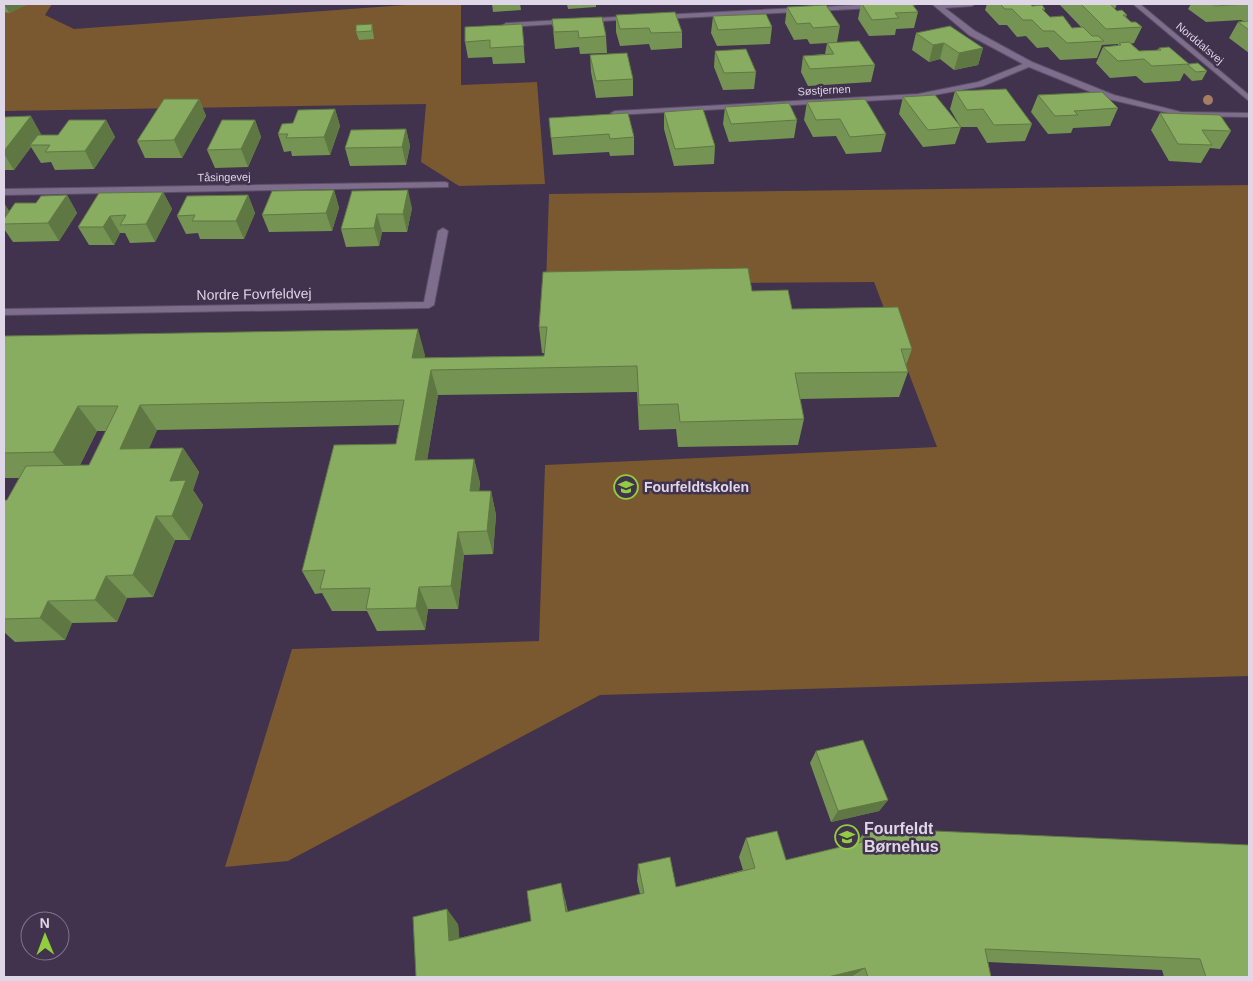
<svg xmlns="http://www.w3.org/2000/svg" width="1253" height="981" viewBox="0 0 1253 981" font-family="Helvetica,sans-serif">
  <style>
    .green { fill: #7a5830 }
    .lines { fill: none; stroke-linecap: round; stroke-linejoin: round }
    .minor-casing { stroke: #5b4e65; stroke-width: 2 }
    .minor { fill: #7e6d8c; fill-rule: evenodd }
    .tree { fill: #a57d62 }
    .wall { fill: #759453; fill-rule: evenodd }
    .shaded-wall { fill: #5f7843 }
    .building { fill: #88ac60; stroke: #5f7843 }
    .labels { text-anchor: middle; stroke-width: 5; stroke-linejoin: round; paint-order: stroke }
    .far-street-label { font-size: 11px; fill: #dfd6e7; stroke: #41324d }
    .street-label { font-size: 14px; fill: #dfd6e7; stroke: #41324d }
    .poi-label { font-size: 14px; font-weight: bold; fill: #dfd6e7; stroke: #41324d; text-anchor: start }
    .near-poi-label { font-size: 16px; font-weight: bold; fill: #dfd6e7; stroke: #41324d; text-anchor: start }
  </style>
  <rect width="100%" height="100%" fill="#41324d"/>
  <path class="green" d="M4,4H52L45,15L74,29L405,5L406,4H461V85L537,82L545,184L459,186L421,162L426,104L4,111Z
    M1249,185V676L600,695L288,861L225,867L292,649L539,641L545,465L937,447L874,282L546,284L549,194Z"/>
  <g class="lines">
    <g class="minor-casing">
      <path id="minor" d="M878,4H916L913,6L660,19L657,17L660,15Z
        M932,4H975L972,6L945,8L975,31L1032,62L1114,95L1181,112L1249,113V117L1181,116L1108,99L1029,67L983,86L918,98L615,115L611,113L615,111L918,94L978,82L1023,64L969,35Z
        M1133,4H1140L1249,95V101Z
        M633,16L636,18L635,19L506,27L503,25L506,23Z
        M445,182L448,183V187L4,195V189Z
        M443,228L448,231L434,305L429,308L4,315V309L424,302L438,231Z"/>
    </g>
    <use href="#minor" class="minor"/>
  </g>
  <circle class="tree" cx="1208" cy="100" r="5"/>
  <path class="wall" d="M4,4H28L9,13L4,12Z
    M131,4H158L132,5Z
    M492,4H520L521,10L493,12Z
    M567,4H596V7L568,9Z
    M861,4H912L918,12L914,28L896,29L895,35L869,36L858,19Z
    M987,4H1030L1032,6L1045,9L1044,11L1050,17L1072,28L1081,27L1059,4H1117L1115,9L1117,11L1127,15L1126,17L1131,22L1142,27L1134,43L1130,44L1139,51L1157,50L1159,48L1189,64L1207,71L1202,80L1192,81L1184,73L1180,81L1144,83L1136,76L1110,78L1096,63L1103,47L1118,46V44L1102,45L1097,58L1060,60L1048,47L1037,48L1026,36L1017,37L1007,25H999L985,10Z
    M1191,4H1249V53L1229,38L1238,22L1243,21L1241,20L1206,22L1188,9Z
    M787,7L840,26L837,42L875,65L871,82L808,86L801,72L803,56L825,54L827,43L810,44L807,39L794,40L785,23Z
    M616,15L682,32V48L651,50L649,44L620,46L616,32Z
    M713,16L772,27L770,44L717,46L711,33Z
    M552,19L606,36L607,53L580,54L579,47L555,49Z
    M372,24L374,39L359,40L356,32Z
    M522,24L525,63L493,64L492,57L468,58L465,42Z
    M916,33L983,48L978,65L954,70L940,59L929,62L912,50Z
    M715,51L756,72L754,89L723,90L714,67Z
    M590,55L633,79V96L596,98L591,72Z
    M955,91L1032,124L1025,141L987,143L977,127H961L955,144L923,147L899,114L903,97L960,126L950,109Z
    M1038,95L1118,108L1110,126L1073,128L1071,133L1048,134L1031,112Z
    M199,99L206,116L182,158H145L137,141Z
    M807,102L886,134L881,152L846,154L836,136L813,137L804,120Z
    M725,107L797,120L794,138L729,142L723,124Z
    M335,109L340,126L330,155L292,156L291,151L284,152L278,134L293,123Z
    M664,112L715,146L714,164L674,166L664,129Z
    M1160,113L1231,131L1220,149L1210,148L1201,163L1169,161L1151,130Z
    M4,117L41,134L40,135H58L106,120L115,137L94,169L55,170L51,162L41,163L31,147L14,170H4Z
    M549,118L634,137V155L610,156L609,152L553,155Z
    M255,120L261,137L248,167L215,168L207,150Z
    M406,129L410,146L406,165L350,166L345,148Z
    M334,190L339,208L332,231L269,232L262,215Z
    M352,191L412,208L407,232H382L379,246L346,247L341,229Z
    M163,192L172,209L155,242L130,243L125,233H120L114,245H89L78,227Z
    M67,195L77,213L59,241L13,242L4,229V203L9,212L36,203Z
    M248,195L255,213L244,239H200L198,233L186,234L177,216Z
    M752,291L792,309L912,349L906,365L908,372L899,397L800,399L804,419L798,445L678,447L676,429L639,430L637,392L438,395L427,460L474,459L480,483L479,491H491L496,515L493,554L464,555L458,609H428L425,630L377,631L367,611H332L322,593L315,594L302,571L396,444L399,425L157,430L149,448H183L199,472L193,490L203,505L190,540H175L153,597L127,598L117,622L72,623L65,640L15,642L4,632V500H7L19,478H4V336L425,355L424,358L544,356L545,353H542L539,327ZM97,431H106L89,465H80Z
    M816,751L888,800L879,811L831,822L810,763Z
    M868,828L1249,977H1164L1162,970L988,962L991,977H416L458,924L459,938L531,921L565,899L568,912L640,894L637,881L638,864L676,887L743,870L739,857L746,838L786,860L856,843Z"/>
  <path class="shaded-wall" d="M4,4H28L9,13Z
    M944,43L940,59L929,62L933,45Z
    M983,48L978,65L954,70L959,53Z
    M199,99L206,116L182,158L174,140Z
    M335,109L340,126L330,155L324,137Z
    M31,116L41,134L33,145H30L31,147L14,170L4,154V151Z
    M106,120L115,137L94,169L85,151Z
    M255,120L261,137L248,167L241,149Z
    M406,129L410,146L406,165L402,147Z
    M334,190L339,208L332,231L326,213Z
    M408,190L412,208L407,232L403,214Z
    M163,192L172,209L155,242L146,224Z
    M67,195L77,213L59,241L48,223Z
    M248,195L255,213L244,239L236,221Z
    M4,203L10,212L4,220Z
    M377,214L382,232L379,246L374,228Z
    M110,216L120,233L114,245L103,227Z
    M418,329L425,355L419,383L412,358Z
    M431,370L438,395L423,485L415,460Z
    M140,405L157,430L138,474L120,449Z
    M78,406L97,431L74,477L53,452Z
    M183,448L199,472L193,490L203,505L190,540L172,516L170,481Z
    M474,459L480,483L476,516L470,491Z
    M491,491L496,515L493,554L487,531Z
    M156,516L175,540L153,597L133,575Z
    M458,532L464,555L458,609L451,586Z
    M106,576L127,598L117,622L95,600Z
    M419,587L428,609L425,630L416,608Z
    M48,601L72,623L65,640L40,618Z
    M888,800L879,811L831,822L838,811Z
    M561,883L565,899L570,927L566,912Z
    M447,909L458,924L461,954L449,941Z
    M865,968L851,977H828Z"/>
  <path class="building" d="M862,4H912L918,12L895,13L899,18L872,20Z
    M1000,4H1030L1032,6L1042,5L1045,9H1042L1050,17L1063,16L1072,28L1083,27L1092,36H1098L1104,41L1067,43L1054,31H1043L1032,20H1023L1012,9H1005Z
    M1081,4H1117H1110L1117,11L1122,10L1127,15H1123L1131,22H1136L1142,27L1106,29Z
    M1211,4H1247L1215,6Z
    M826,5L840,26L813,28L810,23L797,24L787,7Z
    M675,12L682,32L651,33L649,28L620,29L616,15Z
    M766,14L772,27L718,30L713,16Z
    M602,17L606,36L579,38L578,31L554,32L552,19Z
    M1249,21V30L1238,22Z
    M372,24V31L356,32V25Z
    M522,24L524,46L490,48V40L465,42V27Z
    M950,26L983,48L959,53L944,43L933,45L916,33Z
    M859,41L875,65L810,69L803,56L834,54L827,43Z
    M1129,42L1139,51L1161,50L1159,48L1169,47L1189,64L1152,66L1144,59L1118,61L1103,47L1121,45L1119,43Z
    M746,49L756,72L724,73L715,51Z
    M627,53L633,79L596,81L590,55Z
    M1198,63L1207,71L1196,72L1188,65L1189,64Z
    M1006,89L1032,124L994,125L983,109L967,110L955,91Z
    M1102,92L1118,108L1074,111L1078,115L1055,116L1038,95Z
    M935,95L961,127L928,130L903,97Z
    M164,99H199L174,140L137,141Z
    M865,99L886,134L850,137L840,119L816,120L807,102Z
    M789,103L797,120L731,124L725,107Z
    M335,109L324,137L286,138L288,134H278L282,124L293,123L298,110Z
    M703,109L715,146L675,149L664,112Z
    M628,113L634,137L610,139L609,134L551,138L549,118Z
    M1160,113L1220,115L1231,131L1202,130L1212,145L1178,144Z
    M31,116L4,151V117Z
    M69,120H106L85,151L45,152L50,145H30L38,135H58Z
    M222,120H255L241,149L207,150Z
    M406,129L402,147L345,148L351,130Z
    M334,190L326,213L262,215L272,191Z
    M408,190L403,214H377L374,228L341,229L352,191Z
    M163,192L146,224L120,225L126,215L110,216L103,227H78L99,193Z
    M67,195L48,223L4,224V219L15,203H36L41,196Z
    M248,195L236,221H192L195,215L177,216L187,196Z
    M748,268L752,291L788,290L792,309L898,307L912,349H901L908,372L795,373L804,419L680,422L678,404L639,405L637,366L431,370L415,460L474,459L470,491H491L487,531L458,532L451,586L419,587L416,608L366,609L370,588L320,589L325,570L302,571L334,445L396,444L404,400L140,405L120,449L183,448L170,481L186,480L172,516H156L133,575L106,576L95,600L48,601L40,618L4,619V500H7L26,466L89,465L118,406H78L53,452L4,453V336L418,329L412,358L544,356L547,327H539L543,272Z
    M863,740L888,800L838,811L816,751Z
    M868,828L1249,845V977H1206L1200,959L985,949L991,977H868L865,968L828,977H416L413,917L447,909L449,941L531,921L527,891L561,883L566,912L644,893L638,864L670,857L676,887L755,868L746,838L777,831L786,860L870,840Z"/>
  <defs>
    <g id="school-ring" transform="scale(1.25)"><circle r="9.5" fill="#41324d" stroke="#92cd3f" stroke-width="1.5"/><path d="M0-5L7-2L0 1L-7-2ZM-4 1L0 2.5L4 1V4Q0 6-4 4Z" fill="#92cd3f"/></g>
  </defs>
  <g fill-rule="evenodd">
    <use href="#school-ring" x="626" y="487"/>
    <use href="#school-ring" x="847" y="837"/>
  </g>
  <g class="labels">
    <g class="far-street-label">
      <text transform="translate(1200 43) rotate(40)" y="4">Norddalsvej</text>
      <text transform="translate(824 90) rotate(-3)" y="4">Søstjernen</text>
      <text transform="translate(224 177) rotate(-1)" y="4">Tåsingevej</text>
    </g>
    <g class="street-label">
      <text transform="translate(254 294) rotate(-1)" y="5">Nordre Fovrfeldvej</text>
    </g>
    <g class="poi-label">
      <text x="644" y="492">Fourfeldtskolen</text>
    </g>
    <g class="near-poi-label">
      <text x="864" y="834">Fourfeldt<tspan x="864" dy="18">Børnehus</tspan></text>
    </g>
  </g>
  <rect width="1253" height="981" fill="none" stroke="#dfd6e7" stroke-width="10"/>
  <g transform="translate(45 936) rotate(359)"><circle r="24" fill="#41324d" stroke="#80748b"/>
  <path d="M0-4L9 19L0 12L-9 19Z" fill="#92cd3f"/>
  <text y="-8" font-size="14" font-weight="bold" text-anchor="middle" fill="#dfd6e7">N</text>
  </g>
</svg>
